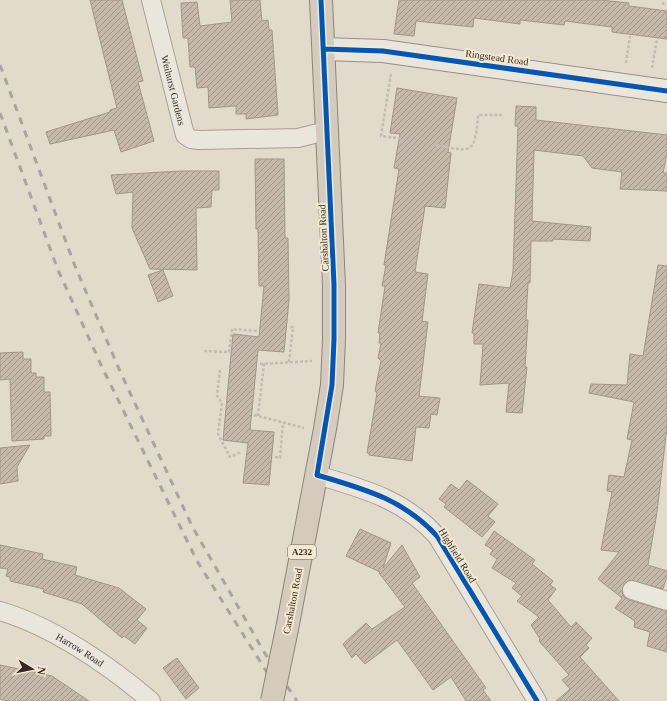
<svg xmlns="http://www.w3.org/2000/svg" width="667" height="701" viewBox="0 0 667 701" font-family="Georgia,serif">
  <style>
    .building { fill: url(#building-hatch); stroke: #a2968b }
    .lines { fill: none; stroke-linecap: round; stroke-linejoin: round }
    .street-casing { stroke: #a79f95; stroke-width: 20 }
    .secondary-casing { stroke: #978f84; stroke-width: 24 }
    .highway-casing { stroke: #8c857b; stroke-width: 24 }
    .path { stroke: #c3bcb3; stroke-width: 2.5; stroke-dasharray: 3 2; stroke-linecap: butt }
    .street { stroke: #eae6dc; stroke-width: 18 }
    .secondary { stroke: #eae6dc; stroke-width: 22 }
    .highway { stroke: #d5cbbc; stroke-width: 22 }
    .rail { stroke: #a9a49d; stroke-width: 3; stroke-dasharray: 7 7; stroke-linecap: butt }
    .highway-bridge-casing { stroke: #8c857b; stroke-width: 24; stroke-linecap: butt }
    .highway-bridge { stroke: #d5cbbc; stroke-width: 22 }
    .cycleway-casing { stroke: #f3e8d1; stroke-width: 8 }
    .cycleway { stroke: #0057b8; stroke-width: 5 }
    .labels { text-anchor: middle; stroke-width: 4; stroke-linejoin: round; paint-order: stroke }
    .shield { fill: #f3e8d1; stroke: #6e6254; stroke-width: 1 }
    .shield-label { font-size: 9px; font-weight: bold; fill: #35281e }
    .street-label { font-size: 10px; fill: #35281e; stroke: #f3e8d1 }
  </style>
  <defs>
    <pattern id="building-hatch" width="6" height="6" patternUnits="userSpaceOnUse"><rect width="6" height="6" fill="#c5b9ac"/><path d="M-1 1l2-2M0 6l6-6M5 7l2-2" fill="none" stroke="#a1968b"/></pattern>
  </defs>
  <rect width="100%" height="100%" fill="#e2dacb"/>
  <path class="building" d="M90,0H122L143,81L138,82L154,141L121,152L114,130L50,144L46,132L110,112V110L117,108Z
    M230,0H260L262,21L268,20L269,30H272L278,115L246,119V114H236V106L209,108L208,87L197,88L195,67H190L188,38H183L181,3L197,2L200,26L232,22Z
    M399,0H600L629,3V6L667,11V39L612,32V27L565,21L564,25L520,20V24L474,18L473,27L416,21L414,36L394,34Z
    M397,88L457,98L448,152L451,153L445,208L425,206L415,272L428,274L422,321L428,322L419,396L440,398L437,415L431,414L429,428L416,427L412,461L369,455V453H367L377,393L375,391L381,361L378,358L381,343H379L380,333H378L385,286H382L386,265H384L399,169L394,168L400,134L390,133Z
    M516,106L536,107V120L667,135V153L663,173H667V191L620,189L622,172L592,168L583,156L534,150L532,221L591,227L590,241L553,239V241H531L530,283H528L526,320H528L525,367H527L522,413L506,412L509,383L480,385L483,344H474V333H472L479,284L510,288L513,271L518,126H515Z
    M255,159H284L285,238H288L289,300L284,352L258,350L250,430L274,432L269,485L243,483L248,443L223,440L233,334L259,337L264,286H259L258,229H256Z
    M181,171H219V190H212L211,207L196,208L197,270L150,269L132,228L133,192L116,194L111,175Z
    M658,265L667,266V427L657,512L648,565L667,571V576L663,589L630,580L625,583L622,592L624,597L629,600L667,611V652L647,646L650,632L634,627L635,621L615,608L622,598L598,579L619,552L601,550L612,492L607,491L609,475L624,477L632,440L627,439L634,402L589,393L591,384L627,385L630,354L643,356Z
    M163,270L173,296L158,302L148,275Z
    M23,352V359H31V373H36V377H44V392H50L51,436H44V439L12,441L10,379L0,380V353Z
    M30,445L17,467L18,481L0,484V448Z
    M467,480L498,504L488,516L495,522L482,537L444,507L446,504L439,499L451,484L459,490Z
    M360,529L391,543L383,568L402,545L420,577L412,583L486,688L483,690L491,701H466L451,677L433,690L397,640L365,664L356,654L352,658L343,644L366,623L372,629L405,607L379,573L380,572L346,556Z
    M494,531L535,560L532,564L553,581L550,585L556,589L548,600L571,627L576,622L592,638L586,645L589,648L580,657L619,701H556L570,689L562,680L569,675L539,641L540,639L531,625L539,617L517,601L522,596L512,588L516,583L492,568L497,559L490,554L493,550L485,545Z
    M0,545L43,554L42,559L77,567L75,575L119,588L146,609L137,620L147,628L135,644L124,636L122,638L82,604L43,592L44,589L10,581V577L6,576L8,569L0,568Z
    M177,658L199,688L186,699L163,668Z
    M0,665L52,676L89,701H8L0,699Z"/>
  <g class="lines">
    <g class="street-casing">
      <g id="street">
        <path id="s1" d="M151,0L185,135L191,139L199,140L298,138L326,131"/>
        <path d="M317,475C364,489 403,499 437,536L537,701"/>
        <path d="M632,590L667,601"/>
        <path id="s2" d="M0,611C52,626 110,666 151,701"/>
      </g>
    </g>
    <g class="secondary-casing">
      <path id="secondary" d="M324,49L383,51L667,91"/>
    </g>
    <g class="highway-casing">
      <path id="highway" d="M287,629L325,429L332,385L334,339V285L321,0"/>
    </g>
    <path class="path" d="M663,5L664,0
      M626,63L630,36
      M652,68L657,39
      M391,74L381,136L414,140
      M436,145C472,152 475,155 478,115H502
      M204,351L229,352L232,329L257,331
      M289,362L293,327H289
      M260,364L312,361
      M220,370L217,396L222,403L218,434L230,457L241,452
      M254,415L304,428
      M258,416L264,363
      M275,457L280,458L283,423"/>
    <use href="#street" class="street"/>
    <use href="#secondary" class="secondary"/>
    <use href="#highway" class="highway"/>
    <path class="rail" d="M0,65L75,266L119,369L192,526L264,652L297,701
      M0,113L58,270L102,367L197,561L285,701"/>
    <g class="highway-bridge-casing">
      <path id="highway-bridge" d="M272,701L287,629"/>
    </g>
    <use href="#highway-bridge" class="highway-bridge"/>
    <g class="cycleway-casing">
      <path id="cycleway" d="M321,0L334,285V339L332,385L317,475C364,489 403,499 437,536L537,701
        M324,49L383,51L667,91"/>
    </g>
    <use href="#cycleway" class="cycleway"/>
  </g>
  <g class="labels">
    <rect class="shield" x="288" y="545" width="28" height="14" rx="3"/>
    <g class="shield-label">
      <text x="302" y="555">A232</text>
    </g>
    <g class="street-label">
      <text transform="translate(497 57) rotate(8)" y="4">Ringstead Road</text>
      <text dy="4" stroke="none"><textPath href="#s1" startOffset="93">Weihurst Gardens</textPath></text>
      <text transform="translate(323 238) rotate(-93)" y="4">Carshalton Road</text>
      <text transform="translate(458 555) rotate(58)" y="4">Highfield Road</text>
      <text transform="translate(292 601) rotate(-79)" y="4">Carshalton Road</text>
      <text dy="4" stroke="none"><textPath href="#s2" startOffset="89">Harrow Road</textPath></text>
    </g>
  </g>
  <g transform="translate(32 669) rotate(100)" stroke="#f3e8d1" stroke-width="3" paint-order="stroke">
  <path d="M0-3L7 15L0 10L-7 15Z" fill="#35281e"/>
  <text y="-6" font-size="11" font-weight="bold" text-anchor="middle" fill="#35281e">N</text>
  </g>
</svg>
